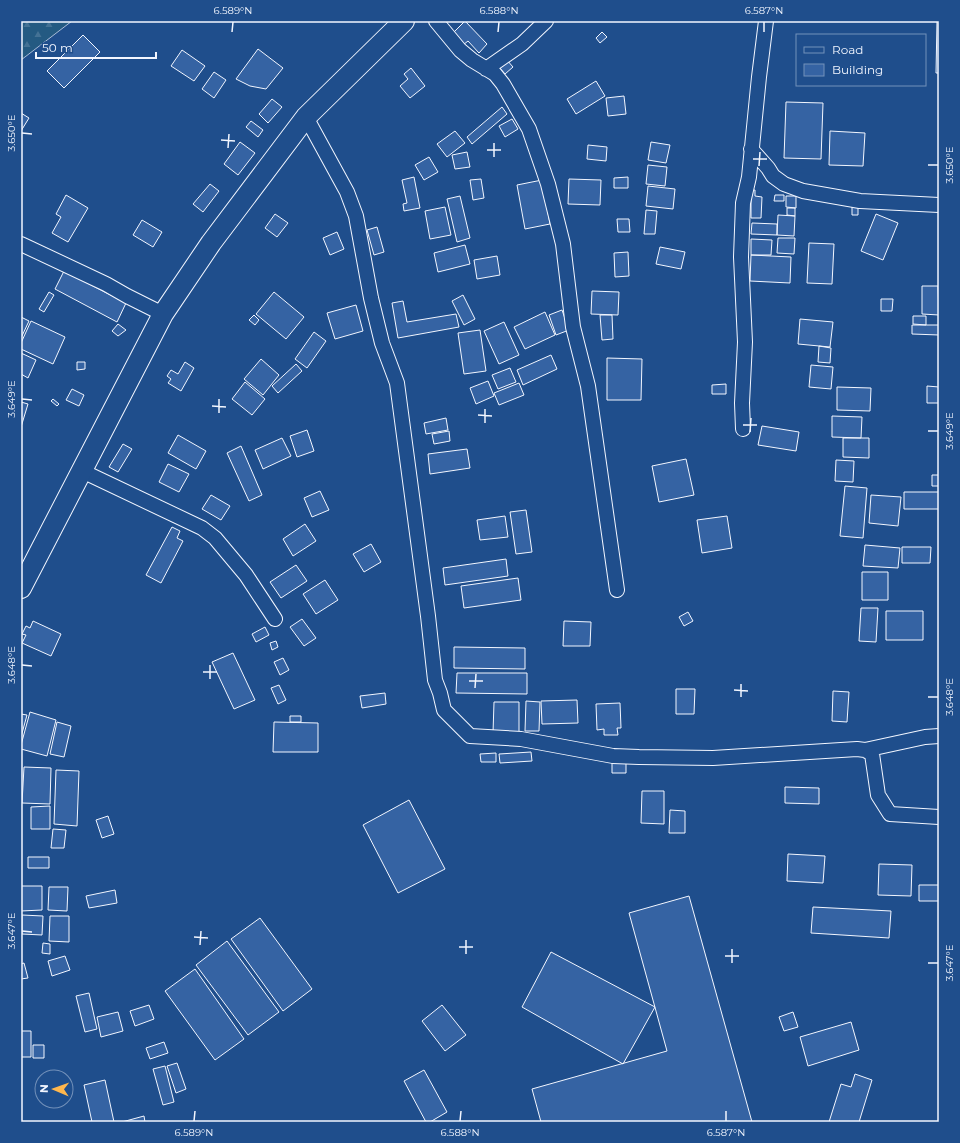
<svg xmlns="http://www.w3.org/2000/svg" width="960" height="1143" viewBox="0 0 960 1143" font-family="Montserrat,sans-serif">
  <style>
    .forest { fill: url(#forest-firs); stroke: #a8bbd7 }
    .building { fill: #3563a3; stroke: #f2f6ff }
    .lines { fill: none; stroke-linecap: round; stroke-linejoin: round }
    .street-casing { stroke: #f2f6ff; stroke-width: 16 }
    .secondary-casing { stroke: #f2f6ff; stroke-width: 22 }
    .street { stroke: #1f4e8c; stroke-width: 14 }
    .secondary { stroke: #1f4e8c; stroke-width: 20 }
    .ticks { fill: none; stroke: #f2f6ff; stroke-width: 1.5 }
    .neatline { fill: none; stroke: #f2f6ff; stroke-width: 1.5 }
    .ticks-label { font-size: 10px; text-anchor: middle; fill: #f2f6ff }
  </style>
  <defs>
    <pattern id="forest-firs" width="22" height="20" patternUnits="userSpaceOnUse"><rect width="22" height="20" fill="#245a82"/><path d="M5 1l3.5 6h-7zM16 11l3.5 6h-7z" fill="#447295"/></pattern>
  </defs>
  <rect width="100%" height="100%" fill="#1f4e8c"/>
  <path class="forest" d="M21,21H72L21,60Z"/>
  <path class="building" d="M465,21L487,44L479,53L468,41L463,45L452,34Z
    M937,21H939V73H936Z
    M602,32L607,37L600,43L596,38Z
    M83,35L100,52L64,88L47,71Z
    M258,49L283,68L266,89L250,86L236,79Z
    M182,50L205,66L194,81L171,66Z
    M506,59L513,67L505,74L498,66Z
    M411,68L425,86L410,98L400,86L408,79L404,74Z
    M214,72L226,80L214,98L202,89Z
    M596,81L605,96L576,114L567,99Z
    M624,96L626,114L608,116L606,98Z
    M272,99L282,107L268,123L259,114Z
    M786,102L823,103L821,159L784,158Z
    M502,107L507,114L472,144L467,137Z
    M21,113L29,118L21,131Z
    M512,119L518,129L505,137L499,126Z
    M251,121L263,130L258,137L246,127Z
    M455,131L465,143L447,157L437,144Z
    M830,131L865,133L863,166L829,165Z
    M240,142L255,153L238,175L224,164Z
    M651,142L670,145L666,163L648,160Z
    M588,145L607,147L606,161L587,159Z
    M467,152L470,167L455,169L452,155Z
    M429,157L438,172L424,180L415,165Z
    M648,165L667,167L665,186L646,184Z
    M414,177L420,208L404,211L403,204L407,203L402,180Z
    M628,177V188H614V178Z
    M481,179L484,198L473,200L470,180Z
    M569,179L601,180L600,205L568,204Z
    M542,180L550,224L525,229L517,185Z
    M210,184L219,191L203,212L193,204Z
    M648,186L675,189L673,209L646,206Z
    M750,190H755V196L762,197L761,218H751V198Z
    M66,195L88,208L68,242L52,233L61,217L56,214Z
    M775,195H784V201H774Z
    M460,196L470,238L457,242L447,199Z
    M786,196H796V208L786,207Z
    M445,207L451,235L430,239L425,211Z
    M852,207H858V215H852Z
    M787,208H795V216L787,215Z
    M646,210L657,211L655,234H644Z
    M275,214L288,223L277,237L265,228Z
    M876,214L898,223L883,260L861,251Z
    M778,215L795,216L794,236L777,235Z
    M617,219H629L630,232H618Z
    M142,220L162,232L153,247L133,235Z
    M752,223L777,224V235L751,234Z
    M377,227L384,252L374,255L367,230Z
    M337,232L344,249L330,255L323,238Z
    M778,238H795L794,254L777,253Z
    M751,239L772,240L771,255H751Z
    M809,243L834,244L832,284L807,283Z
    M465,245L470,264L438,272L434,253Z
    M660,247L685,252L681,269L656,264Z
    M628,252L629,276L615,277L614,253Z
    M751,255L791,257L790,283L750,281Z
    M497,256L500,275L477,279L474,260Z
    M64,271L126,303L117,322L55,289Z
    M922,286H938L939,315L922,314Z
    M592,291L619,292L618,315L591,314Z
    M49,292L54,295L44,312L39,309Z
    M274,292L304,317L286,339L256,314Z
    M463,295L475,319L464,325L452,301Z
    M881,299H893L892,311H881Z
    M403,301L407,322L456,314L459,327L398,338L392,303Z
    M356,305L363,331L335,339L327,313Z
    M562,310L569,330L556,335L549,315Z
    M545,312L555,335L525,349L514,327Z
    M254,315L259,320L255,325L249,320Z
    M600,315H612L613,339L602,340Z
    M913,316H926V325L913,324Z
    M21,317L29,321L21,338Z
    M800,319L833,322L830,347L798,344Z
    M31,321L65,337L53,364L21,349V343Z
    M504,322L519,355L499,364L484,331Z
    M118,324L126,330L118,336L112,331Z
    M912,325H939V335L912,334Z
    M480,330L486,371L464,374L458,333Z
    M314,332L326,341L307,368L295,359Z
    M819,346L831,348L830,363L818,362Z
    M21,353L36,360L28,378L21,374Z
    M551,355L557,369L523,385L517,370Z
    M607,358L642,359L641,400H607Z
    M261,359L279,375L263,395L244,379Z
    M77,362H85V369L77,370Z
    M185,362L194,368L181,391L168,383L171,379L167,376L171,370L178,374Z
    M296,364L302,371L278,393L272,386Z
    M811,365L833,367L831,389L809,387Z
    M510,368L516,382L498,389L492,375Z
    M488,381L494,396L476,404L470,388Z
    M245,382L265,399L252,415L232,399Z
    M519,383L524,395L499,405L494,393Z
    M726,384V394H712V385Z
    M927,386L939,387V403H927Z
    M837,387L871,388L870,411L837,410Z
    M72,389L84,395L79,406L66,400Z
    M53,399L59,404L57,406L51,401Z
    M21,402L28,404L21,427Z
    M832,416L862,417L861,438L832,437Z
    M446,418L448,430L426,434L424,423Z
    M762,426L799,432L796,451L758,445Z
    M307,430L314,451L297,457L290,436Z
    M449,431L450,441L434,444L432,434Z
    M178,435L206,451L196,469L168,453Z
    M282,438L291,456L263,469L255,450Z
    M843,438H869V458L843,457Z
    M123,444L132,449L118,472L109,467Z
    M241,446L262,495L249,501L227,453Z
    M467,449L470,468L430,474L428,454Z
    M686,459L694,495L659,502L652,466Z
    M836,460L854,461L853,482L835,481Z
    M168,464L189,474L179,492L159,482Z
    M932,475H939V486H932Z
    M845,486L867,488L863,538L840,536Z
    M320,491L329,510L312,517L304,498Z
    M904,492H939V509H904Z
    M211,495L230,506L221,520L202,509Z
    M871,495L901,497L898,526L869,523Z
    M526,510L532,552L516,554L510,512Z
    M505,516L508,537L480,540L477,520Z
    M727,516L732,548L702,553L697,520Z
    M305,524L316,541L293,556L283,539Z
    M172,527L180,531L177,538L183,541L161,583L146,575Z
    M371,544L381,562L364,572L353,554Z
    M865,545L900,548L898,568L863,566Z
    M902,547H931L930,563H902Z
    M506,559L508,576L445,585L443,568Z
    M296,565L307,581L281,598L270,582Z
    M862,572H888V600H862Z
    M518,578L521,600L464,608L461,586Z
    M325,580L338,600L316,614L303,594Z
    M861,608H878L876,642L859,641Z
    M886,611H923V640H886Z
    M688,612L693,621L684,626L679,617Z
    M302,619L316,638L304,646L290,627Z
    M33,621L61,634L51,656L22,643L26,635L22,634L26,626L30,628Z
    M564,621L591,622L590,646H563Z
    M265,627L269,635L256,642L252,634Z
    M276,641L278,647L272,650L270,643Z
    M454,647L525,648V669L454,668Z
    M233,653L255,700L234,709L212,662Z
    M283,658L289,670L280,675L274,662Z
    M457,673H527V694L456,693Z
    M279,685L286,700L278,704L271,688Z
    M676,689H695L694,714H676Z
    M833,691L849,692L847,722L832,721Z
    M385,693L386,704L362,708L360,696Z
    M577,700L578,723L542,724L541,701Z
    M526,701L540,702L539,731H525Z
    M494,702H519V734L493,733Z
    M620,703L621,728H617L618,735H604V729L597,730L596,704Z
    M30,712L56,720L47,756L21,749V745Z
    M21,714L27,715L21,737Z
    M290,716H301V722H290Z
    M57,722L71,726L64,757L50,754Z
    M274,722L318,723V752H273Z
    M531,752L532,761L500,763L499,754Z
    M496,753V762H481L480,754Z
    M612,760H626V773H612Z
    M24,767L51,768L50,804L22,803Z
    M56,770L79,771L77,826L54,824Z
    M785,787L819,788V804L785,803Z
    M642,791H664V824L641,823Z
    M409,800L445,869L398,893L363,825Z
    M50,806V829H31V807Z
    M670,810L685,811V833H669Z
    M108,816L114,834L102,838L96,820Z
    M53,829L66,830L64,848H51Z
    M788,854L825,856L823,883L787,881Z
    M28,857H49V868H28Z
    M879,864L912,865L911,896L878,895Z
    M919,885H939V901H919Z
    M21,886H42V910L21,911Z
    M49,887H68L67,911L48,910Z
    M115,890L117,903L89,908L86,896Z
    M689,896L752,1122H541L532,1089L667,1051L629,913Z
    M813,907L891,911L889,938L811,933Z
    M22,915L43,916L42,935L22,934Z
    M50,916H69V942L49,941Z
    M260,918L312,989L283,1011L231,939Z
    M227,941L279,1012L248,1035L196,965Z
    M43,943L50,944V954L42,953Z
    M551,952L655,1007L623,1064L522,1007Z
    M65,956L70,970L52,976L48,961Z
    M24,963L28,978L21,979V964Z
    M195,969L244,1039L215,1060L165,991Z
    M89,993L97,1029L85,1032L76,996Z
    M149,1005L154,1019L135,1026L130,1011Z
    M442,1005L466,1035L445,1051L422,1021Z
    M118,1012L123,1031L101,1037L97,1017Z
    M793,1012L798,1027L784,1031L779,1017Z
    M851,1022L859,1050L808,1066L800,1037Z
    M21,1031H31V1057H21Z
    M164,1042L168,1053L150,1059L146,1048Z
    M33,1045H44V1058H33Z
    M177,1063L186,1089L176,1093L167,1066Z
    M165,1066L174,1102L163,1105L153,1069Z
    M424,1070L447,1112L430,1122H426L404,1081Z
    M855,1074L872,1080L859,1122H829L841,1084L851,1087Z
    M105,1080L114,1122H92L84,1085Z
    M144,1116L145,1122H122Z"/>
  <g class="lines">
    <g class="street-casing">
      <path id="street" d="M436,21L460,50L472,60L495,74L503,84L529,129L548,184L563,244L573,327L588,386L617,590
        M486,69L522,44L546,21
        M306,117L347,192L356,216L371,298L382,343L397,383L428,616L435,680L440,693L444,710L470,736L521,739L613,756L639,757L713,758L857,749L865,750L872,754L878,795L890,814L939,817
        M751,149L768,168L773,176L784,184L803,191L860,201L939,205
        M21,244L106,284L127,296L163,314
        M743,429L742,403L745,342L741,257L743,203L749,177L759,77L766,21
        M82,471L202,528L215,538L246,575L275,619
        M865,750L925,737L939,736"/>
    </g>
    <g class="secondary-casing">
      <path id="secondary" d="M21,588L163,314L211,243L306,117L404,21"/>
    </g>
    <use href="#street" class="street"/>
    <use href="#secondary" class="secondary"/>
  </g>
  <path class="ticks" d="M232,32L233,22M498,32L499,22M764,32V22M22,133L32,134M221,140L235,141M228,148L229,134M487,150H501M494,157V143M753,159H767M928,165H938M759,166L760,152M22,399L32,400M212,406L226,407M219,413V399M478,415L492,416M485,423V409M743,425H757M928,431H938M750,432L751,418M22,665L32,666M203,672H217M210,679V665M469,681H483M475,688L476,674M734,690L748,691M741,697V684M928,697H938M22,931L32,932M194,937L208,938M200,945L201,931M459,947H473M466,954V940M725,956H739M732,963V949M928,963H938M194,1121L195,1111M460,1121L461,1111M726,1121V1111"/>
  <rect width="960" height="1143" fill="none" stroke="#1f4e8c" stroke-width="44"/>
  <rect x="796" y="34" width="130" height="52" fill="#1f4e8c" stroke="#7391ba"/>
  <rect x="804" y="47" width="20" height="6" fill="#1f4e8c" stroke="#7391ba"/>
  <text x="832" y="54" font-size="12" fill="#f2f6ff">Road</text>
  <rect x="804" y="64" width="20" height="12" fill="#3563a3" stroke="#7391ba"/>
  <text x="832" y="74" font-size="12" fill="#f2f6ff">Building</text>
  <g transform="translate(54 1089) rotate(272)"><circle r="19" fill="#1f4e8c" stroke="#7391ba"/>
  <path d="M0-3L7 15L0 10L-7 15Z" fill="#ffb74d"/>
  <text y="-6" font-size="11" font-weight="bold" text-anchor="middle" fill="#f2f6ff">N</text>
  </g>
  <path d="M36 52v6h120v-6" fill="none" stroke="#f2f6ff" stroke-width="2"/>
  <text x="42" y="52" font-size="12" fill="#f2f6ff" stroke="#1f4e8c" stroke-width="3" paint-order="stroke">50 m</text>
  <rect x="22" y="22" width="916" height="1099" class="neatline"/>
  <g class="ticks-label">
    <text x="233" y="14">6.589°N</text>
    <text x="499" y="14">6.588°N</text>
    <text x="764" y="14">6.587°N</text>
    <text transform="translate(11 133) rotate(-90)" y="4">3.650°E</text>
    <text transform="translate(949 165) rotate(-90)" y="4">3.650°E</text>
    <text transform="translate(11 399) rotate(-90)" y="4">3.649°E</text>
    <text transform="translate(949 431) rotate(-90)" y="4">3.649°E</text>
    <text transform="translate(11 665) rotate(-90)" y="4">3.648°E</text>
    <text transform="translate(949 697) rotate(-90)" y="4">3.648°E</text>
    <text transform="translate(11 931) rotate(-90)" y="4">3.647°E</text>
    <text transform="translate(949 963) rotate(-90)" y="4">3.647°E</text>
    <text x="194" y="1136">6.589°N</text>
    <text x="460" y="1136">6.588°N</text>
    <text x="726" y="1136">6.587°N</text>
  </g>
</svg>
